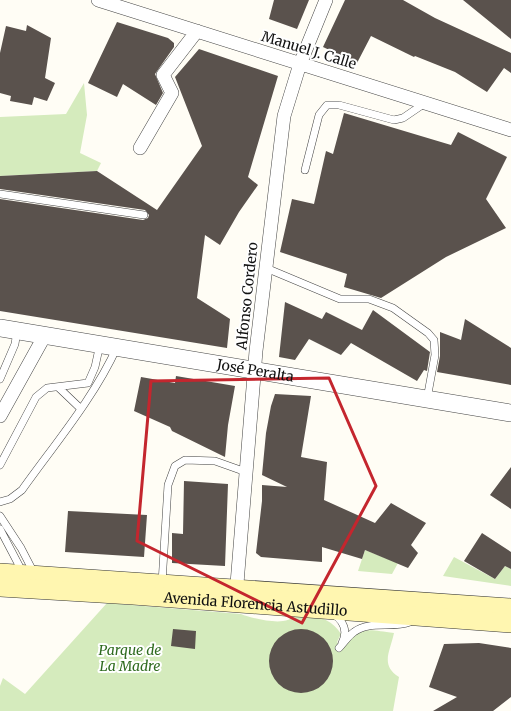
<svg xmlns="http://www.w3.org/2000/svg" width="511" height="711" viewBox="0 0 511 711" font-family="Merriweather,serif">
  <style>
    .green { fill: #d5ebbd }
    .building { fill: #5a524d }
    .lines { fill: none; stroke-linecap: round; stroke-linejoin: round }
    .service-casing { stroke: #444; stroke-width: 8 }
    .minor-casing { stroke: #444; stroke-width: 14 }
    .tertiary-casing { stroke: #444; stroke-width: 18 }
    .secondary-casing { stroke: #333; stroke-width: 20 }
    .service { stroke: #fff; stroke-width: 7 }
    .minor { stroke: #fff; stroke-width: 13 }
    .tertiary { stroke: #fff; stroke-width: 17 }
    .secondary { stroke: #fff6b0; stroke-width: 19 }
    .marked { fill: none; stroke: #c4262e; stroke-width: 3; stroke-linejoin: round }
    .labels { text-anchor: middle; stroke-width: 4; stroke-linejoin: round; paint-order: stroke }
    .street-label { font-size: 14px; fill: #111; stroke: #fff }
    .park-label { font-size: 14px; font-style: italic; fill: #2f6b1f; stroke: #fff }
  </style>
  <rect width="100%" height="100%" fill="#fffdf5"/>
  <path class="green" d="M84,83L87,115L80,153L101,163L97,171L0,176V117L66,114Z
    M365,550L398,563L392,574L358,571Z
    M454,557L495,579L505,566L511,569V586L443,576Z
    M107,603L241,614C250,618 273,623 283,621C287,621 291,618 295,617C312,613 332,618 341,634L337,642L343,648C362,625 367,630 394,633C390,652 380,665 399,677L393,711H0V686L3,678L25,694Z"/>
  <path class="building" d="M274,0H309L297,29L269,19Z
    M345,0H403L435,18L511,53V73L504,68L487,92L455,72L415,56L414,57L371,36L357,63L323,47Z
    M463,0H511V39Z
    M117,22L168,38L174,43V47L155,74L163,93L156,105L123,84L117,97L88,83Z
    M27,25L51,38L45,78L55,83L47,101L34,97L32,105L10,101L11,96L0,93V53L6,26L26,31Z
    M199,49L278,76L248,177L258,185L239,212L220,245L205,235L197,298L230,319L227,348L0,311V199L143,220L148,218L149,215L145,210L0,189V176L97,171L157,210L202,146L175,77Z
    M344,113L451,145L458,132L507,157L486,199L506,228L446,257L381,298L344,287L347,274L280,252L292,199L314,204L326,151L333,154Z
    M285,302L322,319L326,312L362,330L373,310L430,352L427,371L424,370L417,381L351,343L341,355L309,339L295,360L279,357Z
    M465,319L511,348V385L437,372L440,356V332L461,340Z
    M176,376L235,386L228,425L225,457L172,431L170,427L134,411L141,377L175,383Z
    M275,394L311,396L301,457L327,462L324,500L375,523L391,503L426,523L411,545L418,553L408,568L365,550L362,559L322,547V562L261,557L256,553L262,501V485L287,487L262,475L266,433L271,406Z
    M511,467V509L490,495Z
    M184,481L228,484L225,566L172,563V533L183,534Z
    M68,511L147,515L144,557L65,552Z
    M482,533L511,552V569L505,566L495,579L464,561Z
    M269 661a32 32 0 1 1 64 0a32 32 0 1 1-64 0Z
    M173,629L196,631L195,649L171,646Z
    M479,643L511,648V697L493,711H433L457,697L429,687L444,644Z"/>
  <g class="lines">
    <g class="service-casing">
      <path id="service" d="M305,170L319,115L327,105H339L394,120L403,118L425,103
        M0,194L144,215
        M266,268L340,299H369L393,308L428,333L434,340L435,355L427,399
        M0,379L15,344L17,331
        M58,387L80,408
        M0,465L36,397L47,388L88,383L95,367L100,344
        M0,502L10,499L22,490C54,445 94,398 117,347
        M0,516L21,548L34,573
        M0,529L23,573
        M162,583L168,485L175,466L185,460L215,461L246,472
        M333,614C344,621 348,631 342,643
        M339,648C344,643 348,636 354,632C370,620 392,629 410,622"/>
    </g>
    <g class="minor-casing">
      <path id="minor" d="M98,0L511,130
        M140,148L172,93L163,75L197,31
        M0,416L45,335
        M236,596L256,351L284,116L300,64L326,0"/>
    </g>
    <g class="tertiary-casing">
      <g id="tertiary">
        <path id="s1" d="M0,328L511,413"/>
      </g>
    </g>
    <g class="secondary-casing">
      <g id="secondary">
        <path d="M0,573L511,608"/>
        <path id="s2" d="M0,587L133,595L511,623"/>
      </g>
    </g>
    <use href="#service" class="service"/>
    <use href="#minor" class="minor"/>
    <use href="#tertiary" class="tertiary"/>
    <use href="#secondary" class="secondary"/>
  </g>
  <path class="marked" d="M329,378L376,486L302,623L137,541L151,381Z"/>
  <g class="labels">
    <g class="street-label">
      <text transform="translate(309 50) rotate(17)" y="5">Manuel J. Calle</text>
      <text transform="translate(247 296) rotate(-84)" y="5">Alfonso Cordero</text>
      <text dy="5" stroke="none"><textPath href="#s1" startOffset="259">José Peralta</textPath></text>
      <text dy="5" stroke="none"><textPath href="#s2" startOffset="256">Avenida Florencia Astudillo</textPath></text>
    </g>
    <g class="park-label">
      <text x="130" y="655">Parque de<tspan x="130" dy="16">La Madre</tspan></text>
    </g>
  </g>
</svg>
